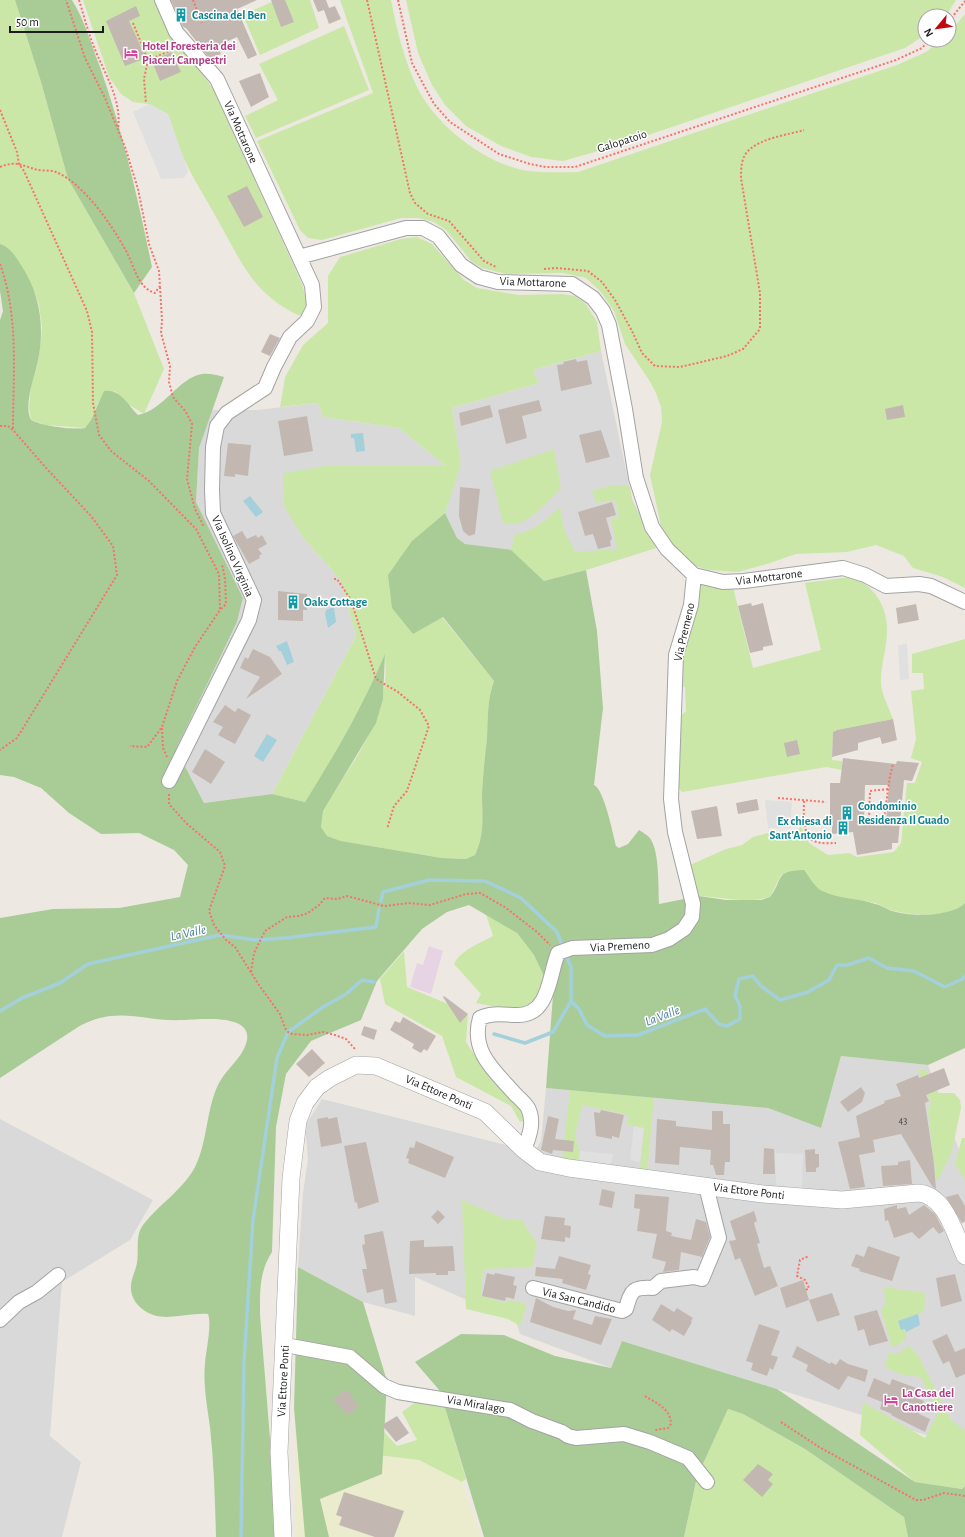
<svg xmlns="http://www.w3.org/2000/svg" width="965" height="1537" viewBox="0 0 965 1537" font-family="'Alegreya Sans',sans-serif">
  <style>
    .residential { fill: #dad9d9 }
    .industrial { fill: #e6d4e4 }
    .farmland { fill: #ebeccd }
    .grass { fill: #cae7a8 }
    .forest { fill: #a9cc97 }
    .parking { fill: #e0e0e0 }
    .water { fill: #a3d0da }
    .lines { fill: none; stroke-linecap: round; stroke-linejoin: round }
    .stream { stroke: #a3d0da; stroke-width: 3.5 }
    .building { fill: #c2b8b1; fill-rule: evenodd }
    .minor-casing { stroke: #a3a3a3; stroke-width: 16 }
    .tertiary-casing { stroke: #a3a3a3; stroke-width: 18 }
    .path { stroke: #f6726b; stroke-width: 2; stroke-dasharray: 2 2; stroke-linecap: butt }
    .minor { stroke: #fff; stroke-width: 14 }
    .tertiary { stroke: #fff; stroke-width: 17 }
    .labels { text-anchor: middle; stroke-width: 3; stroke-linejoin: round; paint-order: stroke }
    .number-label { font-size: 10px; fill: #464341 }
    .culture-label { font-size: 12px; font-weight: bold; fill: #0d838f; stroke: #fff; text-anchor: start }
    .hotel-label { font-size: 12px; font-weight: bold; fill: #b23c85; stroke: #fff; text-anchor: start }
    .street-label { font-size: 12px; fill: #1c1c1c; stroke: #fff }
    .water-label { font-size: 13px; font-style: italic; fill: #497aa0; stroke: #fff }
  </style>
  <rect width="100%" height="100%" fill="#ede9e2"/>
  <path class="residential" d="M601,351L632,499L656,548L586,570L511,551L465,544L457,538L445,513L460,464L452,408L539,383L533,370Z
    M318,403L323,417L399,428L446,466H325L304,539L340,579L356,636L272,794L204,803L176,749L237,622L243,598L196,503L199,448L210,410H257Z
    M841,1056L928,1065L965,1166V1222L953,1228L965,1255V1441L942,1440L622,1341L611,1368L520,1334L516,1322L415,1277V1316L363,1302L298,1267L303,1193L308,1159L305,1126L322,1099L534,1152L541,1141L546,1088L768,1108L821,1128Z
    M0,1119L153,1200L130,1240L62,1282L50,1436L81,1462L62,1537H0Z"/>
  <path class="industrial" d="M429,946L443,951L431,994L410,987L417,963L423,965Z"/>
  <path class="farmland" d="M295,1354L369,1454L419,1460L462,1482L481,1537H295Z"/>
  <path class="grass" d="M0,0H15L41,82L68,179L134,293L164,369L144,414L128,404L115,391L99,401L91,420L85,428L46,425L31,420L29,408L31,385L38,360L41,341L42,327L39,305L35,293L0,244Z
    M83,0H155L167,28L184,48L214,90L302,284L308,306L300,316C252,294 242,262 217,219C206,198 193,179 183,157C177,143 173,128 168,114L149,104L133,102L121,94L109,77Z
    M276,0H310L319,28L260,55L243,15Z
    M340,0H391C397,30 404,60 417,87C436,126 486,165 529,171C545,173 561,172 578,172L897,65L926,52L941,40H949V33L965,14V588L943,577L913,568L904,556L876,545L847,552L796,554L767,564L738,572L709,570L692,565L676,550L661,526L650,475L662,422L661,407L656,393L649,380L625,344L614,311L601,292L586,278L563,273L506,274L482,268L472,262L446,230L434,222L419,218H401L322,240L308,238L300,230L257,141L373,93Z
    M406,0H956L946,16H925V35L905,48L616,146L563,161L531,157L501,146L466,126L445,105L432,85L418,53Z
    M344,26L369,90L256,138L245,116L278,100L259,64Z
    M417,237L432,244L464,280L477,288L519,295L562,294L575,296L586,304L597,322L601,351L533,370L539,383L452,408L461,464L445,513L412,541V634L442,617L494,681C487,700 488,718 487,738C485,756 483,774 482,793C482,818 485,832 475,855L466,859L442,858L341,841L327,836L321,827L323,811C353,758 391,721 385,655L367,696L328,765L305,802L272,794L356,636L340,579L304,539L284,506L283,473L325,466H446L399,428L323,417L318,403L280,407L285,377L303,345L328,323V276L340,257L401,239Z
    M554,449L561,488C548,501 525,531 503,523L490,471Z
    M612,485L630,486L632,500L656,548L586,570L544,581L511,551L514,535C533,531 546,521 560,507L564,529L575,552L617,549L611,519L619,517L615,500L596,503L592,491Z
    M850,577C874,584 888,607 887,631C887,649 880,666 881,684C882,695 889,708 893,719L837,730L833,732L832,760L842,761V770L826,767L682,792L677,786V719L686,711L685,687L682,686V650L697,587L702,583L708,586L733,587L753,668L821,650L805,583Z
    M965,639V903C950,918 914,916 895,911C888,910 882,905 875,903C862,900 830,897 820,891C815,887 809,877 805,872L781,875L770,897C746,904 723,897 699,896L690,865L726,849L742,845L753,837L768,833H796L801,826L809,843L828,855L849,853L857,857L894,852L901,843L907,783H915L922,762L911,758L916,739L911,691L924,689L923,673H912V654Z
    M486,914L517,933L534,955L546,979C544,985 542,992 539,997C526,1018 496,1006 476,1003L481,994L454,964C461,950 480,943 493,936Z
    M404,951L407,987L453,1006L468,1014L466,1042L483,1068L521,1109L525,1120L520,1122L511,1106L456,1077L442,1036L385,1004L380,979Z
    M925,1069L938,1093H954L960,1100L961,1108L952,1151L939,1178L936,1179V1163L922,1162L921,1156L933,1154L928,1110L931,1103L918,1070Z
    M570,1090L654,1098L647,1171L640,1169L644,1128L627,1125L629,1115L582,1105L575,1136L580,1153L579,1163L562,1160Z
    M962,1138H965V1180L955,1164Z
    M462,1200L505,1219L522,1220L537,1244L532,1267L483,1269L481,1296L506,1303L508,1300L527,1304L520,1326L508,1319L466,1309Z
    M884,1287L925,1293L924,1312L898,1321L907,1335L905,1340L892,1348L881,1309L885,1305Z
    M909,1345L919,1357L951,1420L965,1431V1486L962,1489L915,1482L860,1435L863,1402L925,1438L938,1413L921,1377L902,1375L885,1367L888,1354L899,1353Z
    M417,1401L444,1404L466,1479L462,1482L419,1460L369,1454L375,1422L397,1446L417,1440L402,1412Z
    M728,1409L743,1414L805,1449L904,1517L908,1537H684L697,1477Z"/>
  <path class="forest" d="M15,0H72C85,21 91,44 100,67C123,132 138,199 152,267L134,293L68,179L41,82Z
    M0,244C10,247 16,257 21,265C40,293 45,328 38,360C35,376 23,405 31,420C42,426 72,430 85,428L91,420L104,391C120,388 128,405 138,415C164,410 178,378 202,374C209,373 217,375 224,377L199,448L196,502L243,598L237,622L176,749L204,803L272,794L305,802C335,754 363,706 385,654L383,699L376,723L323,811L321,827L327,836L341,841L442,858L466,859L475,855C485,833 482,817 482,793C483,774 485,756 487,738C488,718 487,700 494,681L443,617L413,634L392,608L388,575L412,541L445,513L457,538L465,544L511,550L544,581L586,570L597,631L603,708L594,785C604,789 613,834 616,846L619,848L628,844L639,830C642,832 646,834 649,837C660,849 658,888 659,904L699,896L726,900H761L770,897C784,878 774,871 804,870C809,876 815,888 822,891C838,899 858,898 875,904C881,905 887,909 892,911C911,917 951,917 965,903V1048L928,1065L841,1056L821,1128L768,1108L546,1088L553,995L534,955L517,933L469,905L447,912L422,929L377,981L361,1020L311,1041L286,1074L276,1127L272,1252C259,1272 260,1292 260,1315L278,1537H216C215,1500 214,1463 210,1427C207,1405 203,1385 205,1363C206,1351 212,1324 208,1314C186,1312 160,1325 141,1308C135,1303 132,1297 131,1290C130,1280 135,1273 137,1263C139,1252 135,1235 143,1225C159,1204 182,1191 195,1167C208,1141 206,1108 219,1083C225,1072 234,1064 241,1054C267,1012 205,1019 183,1020C143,1022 117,1005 78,1027L0,1078V918L53,909L119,908L180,897L188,865L174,850L139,833L101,834L69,813L41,788L14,777L0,775V320L3,311L0,291Z
    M298,1267L363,1302L387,1381L382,1474L320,1499L329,1537H305L294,1408Z
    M461,1334L504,1335L555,1356L611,1368L622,1341L777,1389L915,1482L962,1489L965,1486V1537H908L904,1517L805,1449L743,1414L728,1409L697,1477L684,1537H484L440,1391L415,1362Z"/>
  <path class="parking" d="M149,104L168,114L188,171L184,178L161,179L133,112Z
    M907,644L909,679L900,680L898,645Z
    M765,800L792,802L790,828H768Z
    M634,1126L644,1128L640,1162L630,1160Z
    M580,1151L613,1154L611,1166L579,1163Z
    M775,1153L803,1154L802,1189L776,1185Z"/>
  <path class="water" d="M363,433L365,451L356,452L354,438H351V434Z
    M250,496L263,512L256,517L243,501Z
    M334,607L336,622L328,628L325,613L326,610Z
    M287,641L294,662L287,665L281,651H279L276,646Z
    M267,734L277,740L263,762L254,756Z
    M918,1314L920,1325L906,1332L905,1329L901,1330L898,1321Z"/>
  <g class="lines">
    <path class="stream" d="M381,901L383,892L429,880L485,881L521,898L557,932L563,947
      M565,953L571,967V1001L579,1009L587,1025L605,1036L638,1035L705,1009L719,1024L727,1026L740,1019V1006L735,996L739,979L753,976L761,986L780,1000L808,992L829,980L837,965H847L869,958L887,968L914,971L945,987L962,979L965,976
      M0,1011L22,998L60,983L88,964L220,935L255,940L285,938L376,927L379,909
      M494,1034L525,1043L553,1032L571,1001
      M241,1537L244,1362L253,1220L277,1058L288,1032L323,1007L346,994L362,980L374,982"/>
  </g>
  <path class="building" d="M171,0H257L237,9L257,55L248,59L237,37L217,46L221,54L210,59L186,28L183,27Z
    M271,0H285L294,22L281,27Z
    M313,0H326L329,8L335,6L341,19L329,24L324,10L318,12Z
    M136,6L140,16L129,21L146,58L125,66L106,21Z
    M171,52L181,72L160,81L152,61Z
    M260,73L269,97L251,107L239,81Z
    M247,186L263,217L244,227L227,196Z
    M270,334L280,338L270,356L261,352Z
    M576,359L577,362L587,360L592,384L561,391L557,365L564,364L563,362Z
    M539,400L542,411L522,416L527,438L506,444L498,410Z
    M490,405L493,417L461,426L459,413Z
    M903,405L905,417L887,420L885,409Z
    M307,416L313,451L284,456L278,421Z
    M601,430L610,457L586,463L579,435Z
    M228,443L251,445L248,476L235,474V477L224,476Z
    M460,487L480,489L475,534L469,536L463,531L459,516Z
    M612,502L616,515L606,518L612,539L610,541L611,546L598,549L593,534L585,536L578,512Z
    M242,531L247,539L256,535L258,538L262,535L267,544L258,549L262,554L259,556L260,558L249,564L233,536Z
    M278,591L307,594V610H303V621L278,620Z
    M751,603L752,606L763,603L773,645L763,647V650L750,653L738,606Z
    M916,604L919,620L898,624L896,608Z
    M253,649L270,657L282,674L246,699L260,677L240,668L245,657L248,659Z
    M225,705L235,712L238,708L251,715L235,744L218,735L223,727L213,722Z
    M893,719L897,740L882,744L880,737L858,743V750L832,757L833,732L837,730Z
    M797,740L800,754L787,757L784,743Z
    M205,749L225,762L211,784L192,772Z
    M843,758L896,764L897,761L919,763L912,781L904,780L898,843H892V849L857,855L853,832L832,834V822H830V783H840ZM865,785H889L886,822L868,824V820H864Z
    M757,799L759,810L738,814L736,803Z
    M717,806L722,836L697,839L691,811Z
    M444,996L468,1014L460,1023L443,997Z
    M403,1017L436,1036L427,1051L424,1049L421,1053L412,1048L414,1044L390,1030L395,1021L400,1023Z
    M364,1026L377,1030L374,1040L361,1035Z
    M312,1049L325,1063L309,1077L296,1064Z
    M944,1068L950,1085L926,1095L929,1101L925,1103L934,1164L936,1189L932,1186L901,1134L873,1140L875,1152L859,1155L865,1187L850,1189L838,1142L860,1137L856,1116L885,1103L884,1101L901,1096L896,1084L918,1075L919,1078Z
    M861,1087L865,1093L862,1102L848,1112L840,1102Z
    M601,1110L624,1115L619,1138L612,1136V1139L596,1136L594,1112L600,1113Z
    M712,1111H723V1124H730V1162H725L724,1175H716L713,1165H710L711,1150L680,1147L679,1165L655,1163L657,1119L676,1121V1126L712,1130Z
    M548,1116L559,1119L555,1139L574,1141L573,1152L553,1150L552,1154L541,1150Z
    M328,1117V1119L337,1117L342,1143L321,1147L317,1119Z
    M416,1141L454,1157L445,1178L408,1163L409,1159L406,1158L410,1147L414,1148Z
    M366,1142L379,1202L358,1209L357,1202L355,1203L344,1146Z
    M764,1148L774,1149L775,1174H763Z
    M815,1149V1154H819V1167L816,1168V1172H806L805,1150Z
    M910,1160L912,1184L883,1186L881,1166L898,1165V1162Z
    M602,1189L615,1192L612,1208L599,1205Z
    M635,1194L669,1197L666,1231L672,1233L671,1236L691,1240L696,1219L706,1222L710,1237L702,1257L681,1252L679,1270L663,1272L666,1262L652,1258L657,1234L637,1231L640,1209L634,1208Z
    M958,1194L965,1206V1221L962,1223L946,1197Z
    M897,1205V1209L906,1207L909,1215L924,1205L935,1214L944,1231L939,1234L933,1227L919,1239L912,1232L894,1238L888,1220L885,1221L884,1209Z
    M438,1210L445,1217L438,1224L431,1217Z
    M754,1211L757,1221L754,1223L760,1243L757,1244L764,1268L770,1266L778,1286L755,1296L740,1258L735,1260L729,1241L736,1240L730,1221Z
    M545,1216L565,1218L564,1225L571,1226L570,1238L565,1237V1242L541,1239Z
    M383,1231L397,1302L385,1304L383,1289L367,1293L362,1269H367L362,1245L365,1244L364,1235Z
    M424,1240V1247L453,1246L455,1271H448V1275H436V1273L409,1274L410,1241Z
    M868,1246L900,1257L892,1281L859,1271L860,1269L851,1266L856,1254L864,1257Z
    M559,1256L591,1265L588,1274L591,1275L586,1290L562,1283L563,1279L535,1276L536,1267L555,1269Z
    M487,1273L494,1275L495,1273L515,1277L513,1285L517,1286L514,1299L506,1297L505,1301L482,1296Z
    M955,1274L962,1301L941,1307L936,1278Z
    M803,1280L809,1300L786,1308L780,1288Z
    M832,1293L840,1315L817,1322L809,1300Z
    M536,1298L553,1307L568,1311L576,1310L573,1319L592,1325L595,1316L612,1319L601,1345L530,1322Z
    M661,1304L674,1312L677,1308L693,1318L691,1321L692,1322L684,1336L672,1329L670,1332L652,1320Z
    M877,1310L888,1341L869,1346L864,1329L858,1331L854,1316Z
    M759,1324L780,1331L771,1355L778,1357L773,1370L770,1368L767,1376L751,1370L753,1363L746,1361Z
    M947,1334L955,1352L965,1348V1374L956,1378L949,1361L943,1364L932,1341Z
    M797,1346L830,1364L831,1362L836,1365L840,1359L848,1364L868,1370L865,1382L848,1376L839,1390L806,1371L808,1365L792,1357Z
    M874,1378L890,1385L892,1379L916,1388L912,1396L924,1401L919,1414L930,1419L925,1432L891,1415L892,1414L880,1409L882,1402L867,1396Z
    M347,1389L359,1407L347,1415L333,1399Z
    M397,1416L409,1433L396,1442L382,1425Z
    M758,1464L773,1474L768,1480L773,1484L762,1497L743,1480Z
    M344,1492L404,1511L394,1537H375L339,1525L342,1517L336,1515Z"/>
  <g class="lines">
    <g class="minor-casing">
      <path id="minor" d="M162,0L176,32L217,79L312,285L314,307L307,321L290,337L274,367L265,388L227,413L217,426L213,447L212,490L213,513L254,600L249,620L169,781
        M299,257L406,228H423L438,236L461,265L479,277L498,282L572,284L593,298L603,311L609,325L625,409L636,478L652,527L667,549L694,575L723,582L744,581L843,568L865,575L886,586L919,584L931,586L965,602
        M524,1150C529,1137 535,1122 528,1108C525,1103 519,1098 515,1094C495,1071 470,1052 480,1018C492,1012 505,1015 517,1015C550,1016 549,974 558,953L572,948L652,945L669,939L684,929L692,917L693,904L675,832L671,799L676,655L691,605L694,575
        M533,1288L622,1311L626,1309C631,1290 633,1287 653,1288L661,1281L694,1277L702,1279L719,1238L706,1186
        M0,1320L19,1302L37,1292L58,1275
        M285,1345L350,1357L384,1386L398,1392L510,1410L532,1421L562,1432L568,1436L576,1438L624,1434L650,1442L688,1458L707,1482"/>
    </g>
    <g class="tertiary-casing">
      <path id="tertiary" d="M283,1537L279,1452L291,1178L298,1121L305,1103L317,1087L330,1078L356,1065L376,1066L485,1112L524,1150L540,1162L569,1168L763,1194L842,1200L918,1193C946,1195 955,1235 965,1256"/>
    </g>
    <path class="path" d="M79,0C84,16 88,32 94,47C105,75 122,99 118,130
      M193,0L202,23
      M367,0L410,193L415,203L428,214L449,221L484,261L496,267
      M398,0L412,63L434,104L450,122L499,154L530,164L546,167H575L896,60L922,48L929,40
      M949,21L965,1
      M133,23L148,60L144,79L146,103
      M148,60L170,51
      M0,110L17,152L19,164L24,171L87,311L92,332L93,403L99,435L111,451L149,481L196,529L219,574L220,610L195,647L177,681L162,727L147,747L130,746
      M0,167C17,160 22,166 38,170C44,171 51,170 56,172C84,184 111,224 125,249C134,264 137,288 155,293L160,286L159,271L149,244L138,189L125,147L105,98L85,58L66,0
      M0,264C19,316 13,375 13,430
      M544,269L556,268L588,271L602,282L615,300L632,331L642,353L655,366L680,367L727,356L743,349L760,329V293L741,178C741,169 741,158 748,151C761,138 787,135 804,130
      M160,287L162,320L161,333L170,366L169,382L173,397L186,412L192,424L187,479L195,509L204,527
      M0,426H8L13,430L47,469L91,516L113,546L117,575L17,738L0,750
      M334,579H337L351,600L376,679L398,692L420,710L429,726L407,791L394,806L387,829
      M221,609L226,604L225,579L222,564
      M162,728L163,748L167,757
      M888,789L870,791L869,821L884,819L890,776L893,764
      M169,794V804L186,823L220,852L225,866L209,911L214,925L226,940L235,947L259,985L280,1014L285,1028L288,1032L292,1034L307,1035L323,1032L335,1035L346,1039L355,1049
      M778,798L826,802
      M804,801C804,813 801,838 817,842C823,844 830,843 836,843
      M251,972L254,953L265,931L287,917L299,916L308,913L319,905L325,898L337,899L347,896L384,906L408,903L430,905L466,894L480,893L506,908L537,932L550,945
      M806,1290L809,1288L805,1280L797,1276L800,1260L809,1256
      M645,1396C656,1403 671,1409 671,1424L668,1428L655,1430
      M781,1422L819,1447L916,1500H923L944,1493L965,1496"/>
    <use href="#minor" class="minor"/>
    <use href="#tertiary" class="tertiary"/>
  </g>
  <defs>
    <g id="building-bare" transform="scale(1.08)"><path d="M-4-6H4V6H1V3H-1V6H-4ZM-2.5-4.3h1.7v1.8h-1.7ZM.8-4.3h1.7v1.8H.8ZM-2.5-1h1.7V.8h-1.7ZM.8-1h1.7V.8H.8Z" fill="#0f9aa8" stroke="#fff" stroke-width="2.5" paint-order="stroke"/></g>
    <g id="hotel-bare" transform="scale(1.08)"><path d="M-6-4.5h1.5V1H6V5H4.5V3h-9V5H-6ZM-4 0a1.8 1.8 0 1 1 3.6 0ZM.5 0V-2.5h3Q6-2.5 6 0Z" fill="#d1479c" stroke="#fff" stroke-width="2.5" paint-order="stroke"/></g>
  </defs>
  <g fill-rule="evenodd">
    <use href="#building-bare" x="181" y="15"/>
    <use href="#hotel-bare" x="131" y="53"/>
    <use href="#building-bare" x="293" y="602"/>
    <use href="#building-bare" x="847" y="813"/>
    <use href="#building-bare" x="843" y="828"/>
    <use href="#hotel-bare" x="891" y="1400"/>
  </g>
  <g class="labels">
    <g class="number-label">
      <text x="903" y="1124">43</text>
    </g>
    <g class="culture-label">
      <text x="192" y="19">Cascina del Ben</text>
      <text x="304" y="606">Oaks Cottage</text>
      <text x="858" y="810">Condominio<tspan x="858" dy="14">Residenza Il Guado</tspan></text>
      <text x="832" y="825" text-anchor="end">Ex chiesa di<tspan x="832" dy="14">Sant'Antonio</tspan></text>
    </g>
    <g class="hotel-label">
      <text x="142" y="50">Hotel Foresteria dei<tspan x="142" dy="14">Piaceri Campestri</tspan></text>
      <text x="902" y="1397">La Casa del<tspan x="902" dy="14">Canottiere</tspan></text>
    </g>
    <g class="street-label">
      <text transform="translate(241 132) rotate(66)" y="4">Via Mottarone</text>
      <text transform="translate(622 141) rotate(-18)" y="4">Galopatoio</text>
      <text transform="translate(533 282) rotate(2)" y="4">Via Mottarone</text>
      <text transform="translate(233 556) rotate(66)" y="4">Via Isolino Virginia</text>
      <text transform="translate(769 577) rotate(-7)" y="4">Via Mottarone</text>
      <text transform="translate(684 632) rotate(-77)" y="4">Via Premeno</text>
      <text transform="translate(620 946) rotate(-3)" y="4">Via Premeno</text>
      <text transform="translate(439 1092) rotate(23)" y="4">Via Ettore Ponti</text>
      <text transform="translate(749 1191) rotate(7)" y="4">Via Ettore Ponti</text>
      <text transform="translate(579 1300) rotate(14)" y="4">Via San Candido</text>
      <text transform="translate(283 1381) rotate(-87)" y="4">Via Ettore Ponti</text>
      <text transform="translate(476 1404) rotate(10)" y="4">Via Miralago</text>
    </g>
    <g class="water-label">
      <text transform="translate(188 932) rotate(-12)" y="5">La Valle</text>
      <text transform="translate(662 1015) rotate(-21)" y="5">La Valle</text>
    </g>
  </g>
  <g transform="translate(937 28) rotate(241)"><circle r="19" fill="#ffffff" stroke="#a4a4a4"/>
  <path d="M0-3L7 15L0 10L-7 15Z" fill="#c3060f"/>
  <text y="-6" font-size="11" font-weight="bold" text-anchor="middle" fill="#1c1c1c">N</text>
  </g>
  <path d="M10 26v6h93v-6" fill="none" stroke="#1c1c1c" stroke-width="2"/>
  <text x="16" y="26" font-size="12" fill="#1c1c1c" stroke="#ffffff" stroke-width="3" paint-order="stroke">50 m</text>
</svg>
